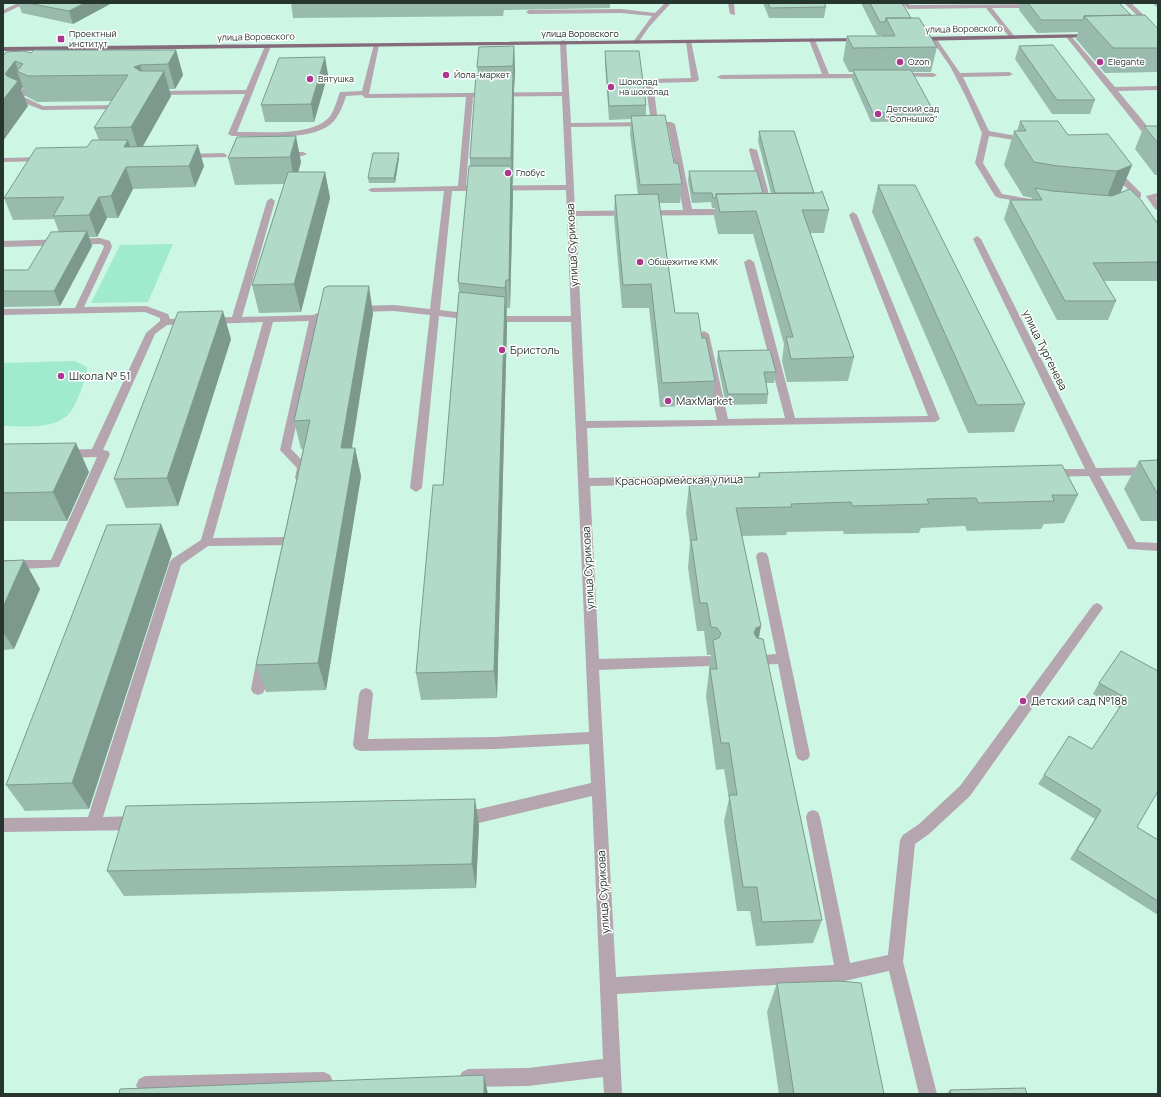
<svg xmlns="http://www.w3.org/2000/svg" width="1161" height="1097" viewBox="0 0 1161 1097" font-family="Manrope,sans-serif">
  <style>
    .green { fill: #a0ebce }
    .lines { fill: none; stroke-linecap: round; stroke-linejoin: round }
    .minor { fill: #b4a5ae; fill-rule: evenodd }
    .major { fill: #856b7c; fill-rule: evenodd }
    .wall { fill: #99bbad }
    .shaded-wall { fill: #7d998d }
    .building { fill: #b2dac9; stroke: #7d998d }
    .poi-dot { fill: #ac378f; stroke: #fff; stroke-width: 1.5 }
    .labels { text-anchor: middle; stroke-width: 3; stroke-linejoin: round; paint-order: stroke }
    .far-street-label { font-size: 9px; fill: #26362f; stroke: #fff }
    .far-poi-label { font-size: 9px; fill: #26362f; stroke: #fff; text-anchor: start }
    .street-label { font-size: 11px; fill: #26362f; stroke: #fff }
    .poi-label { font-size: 11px; fill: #26362f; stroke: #fff; text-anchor: start }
  </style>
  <rect width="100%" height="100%" fill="#cdf6e4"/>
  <path class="green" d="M173,244L148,302L91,303L120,245Z
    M75,361L87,367V373C83,384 79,398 73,408C60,431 25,426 3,426V363Z"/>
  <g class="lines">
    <path class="minor" d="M18,3H26L3,14V10Z
      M665,3H671L649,27L638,43L636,44L633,42L652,16L621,13L529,14L526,12L529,10L621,9L655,13Z
      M728,3H734L735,15L730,14Z
      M902,3H908L910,5L1035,4L1038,6L1035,8H992L1015,37L1012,39L1010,38L986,8L908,9Z
      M1124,3H1131L1158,29V35Z
      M1067,36H1071L1115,87L1158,86V90L1118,91L1158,139V143H1151L1067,38Z
      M812,38L815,40L829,74H867L871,76L867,78L721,79L717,77L721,75L822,74L809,40Z
      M932,38H936L960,73L1009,72L1013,74L1009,76L963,77L989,131L1027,138L1031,140L1027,142L989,136L983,163L1002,194L1042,201V205L999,198L995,196L975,163L982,133L966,97L950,66L931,39Z
      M563,40L566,42L571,123L651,122L645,81L649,79L691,78L686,42L691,41L699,80L695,82L653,83L658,122H671L675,124L692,209H731L735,212L731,215L576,216L586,421L717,420L699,334L704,331L709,334L728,419L785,418L744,262L749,259L754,262L795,418L928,416L849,215L853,212L857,215L940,419L935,422L587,428L589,478L740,475L746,479L740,483L590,486L599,659L708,656L713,657L715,661L713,665L708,666L599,670L616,977L834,965L806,817L808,812L813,810L818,812L820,817L850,963L888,955L900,840L903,835L919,824L960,786L1093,605L1097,603L1101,605L1103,608L970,796L929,834L915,844L903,962L937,1094H919L889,971L844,981L617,994L622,1094H604L603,1077L528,1086L468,1087L462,1084L459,1078L462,1072L468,1069L528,1068L603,1059L592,796L479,823H462L457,821L455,816L457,811L462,809H479L591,783L589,744L495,749L360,751L355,749L353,745L359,694L361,690L366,688L371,690L373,694L368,739L495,737L589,732L571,322H490L485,319L490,316H571L566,190L452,191L440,310L472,314L477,317L472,320L439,316L422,488L416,492L410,488L430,315L394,311L357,312L352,309L357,306L394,305L430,309L444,191L372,192L368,190L372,188L458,186L466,97L365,98L362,95L346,96C343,106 339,116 332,123C311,142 259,136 232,136L228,134L245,94L155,95L151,93L155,91L246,90L265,46L270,45L271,46L237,132C262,131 314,138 331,115C335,108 337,100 340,92L362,91L374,44L379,45L369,94L562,92L560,42ZM562,96L566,185L466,186L473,97ZM668,126L683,210L575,211L571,127Z
      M898,73H933L937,75L933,77L896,76V74Z
      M24,87L31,89L24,97L43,106L119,105L123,107L119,109L42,110L17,100L16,98Z
      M750,148L757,150L773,209L772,211L769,212L765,209L749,150Z
      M280,152H303L307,154C301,158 285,158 279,154Z
      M223,153L227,155L226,157L186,158L182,156L186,154Z
      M44,157H47V161L3,162V158Z
      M1111,169H1117L1141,193V197L1125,204H1119V200L1133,194L1111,173Z
      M1158,193V197L1156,198L1158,201V210L1155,209L1146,196Z
      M271,198L275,201L242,317L313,315L331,307L336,310L319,319L291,449L309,467L307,478L301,482L297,481L295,478L297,468L280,450L309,321L273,322L213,538L289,537L293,538L295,541L293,544L289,545L208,546L181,565L103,817L136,816L141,818L143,823L141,828L136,830L3,832V818L88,817L170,562L172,559L201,540L263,322L210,324L205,321L210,318L232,317L267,201Z
      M977,236L981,239L1096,468L1158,467V475L1100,476L1136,542L1158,543V551L1128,549L1089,476L1051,477L1045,473L1051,469H1085L973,239Z
      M100,238L110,241L112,247L84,307L146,306L168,314L170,319L190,318L195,321L190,324L167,325L155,334L103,450L108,451L110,454L59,567L3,570V560H51L97,457L65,458L59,454L65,450L92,449L146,333L160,321V318L145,312L3,315V309L75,308L104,247L103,245L100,244L3,247V241Z
      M762,552L766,553L768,556L810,755L808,759L803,761L798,759L796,755L778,664L757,665L752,664L750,660L752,656L776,654L756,556L758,553Z
      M263,658L268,659L270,663L265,689L263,693L258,695L253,693L251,689L256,663L258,659Z
      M324,1072L330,1075L333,1081L330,1087L324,1090L145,1094L139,1091L136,1085L139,1079L145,1076Z"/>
    <path class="major" d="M1094,34L1096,35V37L916,41L913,39L916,37Z
      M864,38V40L862,41L3,51V47Z"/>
  </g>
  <path class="wall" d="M18,3H112L73,24L22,13Z
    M291,3H610V8L504,10L503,16L293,18Z
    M763,3H824L826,7L824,18H769Z
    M861,3H902L911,18L937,47L931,72H912L934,112L932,121L871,122L852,79L853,72H849L843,60L847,36H882V35H877Z
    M1021,3H1119L1131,15L1158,29V72L1105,73L1076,39L1078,32L1037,33L1019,10Z
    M1152,3H1158V7H1157Z
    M514,46L515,71L514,91L513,184H512L513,192L510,308H507V315H506L507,324L497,698L421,700L416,673L443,485L459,292L458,281L470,166V158L478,74L477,67Z
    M1019,46L1095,100L1090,114H1052L1015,59Z
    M176,50L183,75L175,89H169L171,96L143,146L204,166L195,187L133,189L118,218H107L97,237H89L92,246L60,306L3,307V270H28L59,232L54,219L13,220L4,198L99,140L94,128L112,101L37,102L26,96L23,87L21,90L28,106L3,56L31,53Z
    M605,51L646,105V115L674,163L682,184L680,203H659L675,313L702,338L715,381L712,405L660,407L649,308H622L614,217L615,195H638L630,134L631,119L609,120L605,64Z
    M328,74L314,122H265L261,105Z
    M1020,121L1132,165L1120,193L1158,224V281H1104L1116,301L1108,320H1057L1004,219L1010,200H1031L1032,198L1023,196L1004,165L1014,131H1017Z
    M1144,126H1158V175H1155L1135,149Z
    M759,131L829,210L824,233H810L854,357L848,381L787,382L782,361L784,344L753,234H718L714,216L715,208H712L711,202L692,203L688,181L689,171L763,193H771L758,141Z
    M237,137L301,162L298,172H325L330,198L301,312L259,313L252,285L284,184L235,185L228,158Z
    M399,158L395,183H369L368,178Z
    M878,185L1025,404L1014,432L968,433L872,212Z
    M373,313L352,448H355L361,476L326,690L266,692L256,665L303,449H301L294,421Z
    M231,339L178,506L126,508L114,479Z
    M718,351L776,372L774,383H766L768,394L767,404L726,405L717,361Z
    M3,444L89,472L67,521H3Z
    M1158,460V521H1141L1124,489L1139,461Z
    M759,473L1078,495L1064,523L1044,524L1041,529L967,531L965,526L921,528L919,533L844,534L843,531L787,532L786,535L742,536L761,626L759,638L822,920L813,943L756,946L750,911H737L724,821L729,799L724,769L716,770L706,696L709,671V667L711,655H707L704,631H697L688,568L690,543L686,513L689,485L723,484L724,478L758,477Z
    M161,524L172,553L89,809L25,811L6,785Z
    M24,560L40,589L14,649L3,650V561Z
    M1158,671V792H1157L1137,827L1158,840V915L1070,859L1095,819L1038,784L1044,775L1092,749L1119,708L1093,694L1099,683Z
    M479,825L476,888L124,896L107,871Z
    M777,983L884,1094H779L767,1012Z
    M950,1090L1027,1094H947V1093Z"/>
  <path class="shaded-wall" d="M85,3H112L73,24L69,11Z
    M514,46L515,71L514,91L513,66Z
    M176,50L183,75L175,89L168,64Z
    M325,57L328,74L314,122L311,104Z
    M15,61L19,73L17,71L23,87L21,90L28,106L3,141V100L5,74Z
    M140,65L147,90L134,67Z
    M164,71L171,96L139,153L131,127Z
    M513,73L514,98L513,184L511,158Z
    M296,136L301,162L295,184L290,157Z
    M128,140L135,161L131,168L124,147Z
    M198,145L204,166L195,187L189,166Z
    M399,153V158L395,183L394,178Z
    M1132,165L1118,199L1104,205L1117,171Z
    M511,166L513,192L510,308L509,280Z
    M126,167L133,189L118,218L111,196Z
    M325,172L330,198L301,312L294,284Z
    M99,197L107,218L97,237L89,215Z
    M87,231L92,246L60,306L54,291Z
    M506,280L507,308V315L505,288Z
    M369,286L373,313L347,477L341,448Z
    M505,297L507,324L497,698L494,671Z
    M223,311L231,339L178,506L167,478Z
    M76,443L89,472L67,521L53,492Z
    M355,448L361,476L326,690L318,663Z
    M161,524L172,553L89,809L72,783Z
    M24,560L40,589L14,649L3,632V607Z
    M761,626L755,654L754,633L756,628Z
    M475,799L479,825L476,888L472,864Z
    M484,1075L488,1094H484Z"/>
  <path class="building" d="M27,3H85L69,11Z
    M768,3H824L826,7L770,8Z
    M870,3H902L911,18H886L885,22H880Z
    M1028,3H1119L1131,15L1084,16L1083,20H1041Z
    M1145,15L1158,29V48H1113L1084,16Z
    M886,18H919L937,47L853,48L847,36H895Z
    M1053,45L1095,100H1057L1019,46Z
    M514,46L513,66L477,67L479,47Z
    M34,50H176L168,64L140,65L134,67L140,71H164L131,127L94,128L128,75L28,76L17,71L23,64L15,61L5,74L7,76L18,81L3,100V56L6,52L24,51L31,53Z
    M605,51H639L646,105L609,106Z
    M325,57L311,104L261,105L279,58Z
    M853,70H911L934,112L873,113Z
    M513,73L511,158H470L476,74Z
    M665,115L674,163H678L682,184L640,185L631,116Z
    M1020,121H1058L1068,135L1108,134L1132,165L1117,171L1058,166L1034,162L1014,131H1026Z
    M1144,126H1158V143Z
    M759,131H794L814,193H775Z
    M296,136L290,157L228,158L237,137Z
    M92,140H128L124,147L198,145L189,166L126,167L111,196L99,197L89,215L53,216L64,197L4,198L36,148L87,147Z
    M373,153H399L394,178H368Z
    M469,166H511L509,280H506L505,288L459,283L458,281Z
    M689,171H757L763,193L716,194V198H713L712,193H693Z
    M288,172H325L294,284L252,285Z
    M878,185H915L1025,404L977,405Z
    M1035,188L1052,191L1112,196L1130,189L1141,200L1158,224V262L1093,263L1116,301H1065L1010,200H1042Z
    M822,191L829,210H802L854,357L791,359L786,337H793L756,211L720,212L716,194L819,193Z
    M658,194L675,313H698L702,338H706L715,381L662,383L651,284L623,285L615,195Z
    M87,231L54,291H3V270H28L51,232Z
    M328,286H369L341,448H355L318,663L256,665L310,420L294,421L324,288Z
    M459,292L505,297L494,671L416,673L433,485H443Z
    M223,311L167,478L114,479L178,312Z
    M770,350L776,372H764L768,394H728L718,351Z
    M76,443L53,492L3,493V444Z
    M1158,460V493H1157L1139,461Z
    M1062,465L1078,495H1052L1054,501L978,503L976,498L927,499L929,504L852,506L851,502L791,504L792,507L736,508L761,626L756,628L754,633L757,638L763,639L822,920L762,922L757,887H743L729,795H737L729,743H721L710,669H717L713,640L719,638L721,633L717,628L711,627L707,603H700L691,540H697L689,485L725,484L724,478L760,477L759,473Z
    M161,524L72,783L6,785L107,525Z
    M24,560L3,607V561Z
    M1121,651L1158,671V791L1137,827L1158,840V901L1077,850L1101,810L1044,775L1069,736L1092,749L1126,698L1099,683Z
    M475,799L472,864L107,871L126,806Z
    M839,981L861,983L884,1094H794L777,983Z
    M484,1075V1094H119L120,1089Z
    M1025,1088L1027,1094H951L950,1090Z"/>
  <g class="poi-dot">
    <rect x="57" y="35" width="8" height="8" rx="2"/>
    <circle cx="900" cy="62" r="4"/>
    <circle cx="1100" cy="62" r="4"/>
    <circle cx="446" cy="75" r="4"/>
    <circle cx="310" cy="79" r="4"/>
    <circle cx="611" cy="87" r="4"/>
    <circle cx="878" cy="114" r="4"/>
    <circle cx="508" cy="173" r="4"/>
    <circle cx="640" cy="262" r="4"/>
    <circle cx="502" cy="350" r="4"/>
    <circle cx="61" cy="376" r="4"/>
    <circle cx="668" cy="401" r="4"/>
    <circle cx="1023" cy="701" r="4"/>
  </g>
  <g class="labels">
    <g class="far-street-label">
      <text transform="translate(964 29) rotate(-1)" y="3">улица Воровского</text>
      <text x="580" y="37">улица Воровского</text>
      <text transform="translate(256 37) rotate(-1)" y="3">улица Воровского</text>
    </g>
    <g class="far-poi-label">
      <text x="69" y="37">Проектный<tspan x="69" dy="10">институт</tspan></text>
      <text x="908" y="65">Ozon</text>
      <text x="1108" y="65">Elegante</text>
      <text x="454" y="78">Йола-маркет</text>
      <text x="318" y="82">Вятушка</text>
      <text x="619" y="85">Шоколад<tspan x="619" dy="10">на шоколад</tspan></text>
      <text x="886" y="112">Детский сад<tspan x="886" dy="10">"Солнышко"</tspan></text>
      <text x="516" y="176">Глобус</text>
      <text x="648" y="265">Общежитие КМК</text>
    </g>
    <g class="street-label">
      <text transform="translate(572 245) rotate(-93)" y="4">улица Сурикова</text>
      <text transform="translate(1045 350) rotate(64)" y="4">улица Тургенева</text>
      <text transform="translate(679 480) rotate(-1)" y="4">Красноармейская улица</text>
      <text transform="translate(588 568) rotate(-93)" y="4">улица Сурикова</text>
      <text transform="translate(603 892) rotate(-93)" y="4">улица Сурикова</text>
    </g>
    <g class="poi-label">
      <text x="510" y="354">Бристоль</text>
      <text x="69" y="380">Школа № 51</text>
      <text x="676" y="405">MaxMarket</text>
      <text x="1031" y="705">Детский сад №188</text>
    </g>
  </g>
  <rect width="1161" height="1097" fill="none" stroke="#26362f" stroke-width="8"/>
</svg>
